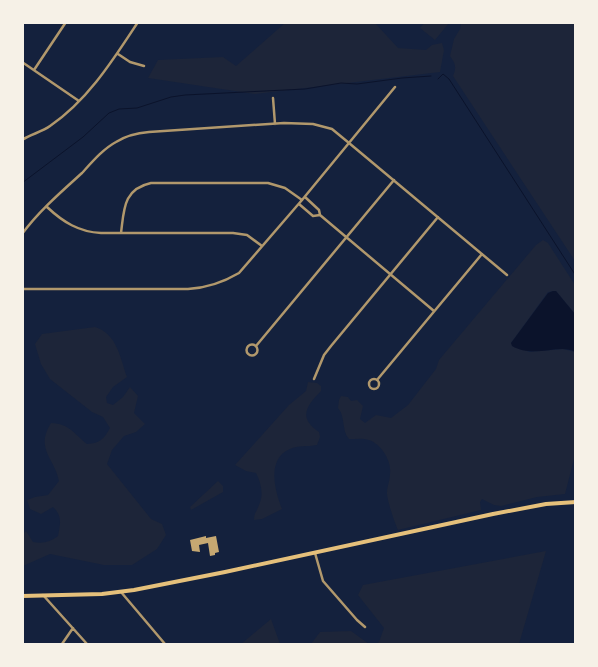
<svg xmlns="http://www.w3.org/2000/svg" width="598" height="667" viewBox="0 0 598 667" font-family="Lora,serif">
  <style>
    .green { fill: #1d2539 }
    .water { fill: #0b132b }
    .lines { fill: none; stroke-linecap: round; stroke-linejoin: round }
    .stream { stroke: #0b132b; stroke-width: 1 }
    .building { fill: #c6a872 }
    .minor { stroke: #b1986c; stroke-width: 2.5 }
    .primary { stroke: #e5c07b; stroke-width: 4 }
  </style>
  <rect width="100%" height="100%" fill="#14213d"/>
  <path class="green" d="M285,23H375L398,48L426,50L432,45L442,43L444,50L440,72L255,94L148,78L158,60L223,57L236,66Z
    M424,23L448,22L449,23L435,40L420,28Z
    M461,23H575V261L453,76C457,67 455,63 450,56L454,39L460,29Z
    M543,240L548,243L575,285V314L556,291L548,292L511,343L529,352L563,349L575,352V455L565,494L537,497L501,506L494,505L482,499L480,502L481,510L398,530C395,524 387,500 387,493C387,486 390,481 390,474C392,461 381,444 369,440C363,438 356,439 349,439C341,430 346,417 338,408L339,400L341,396L348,397L351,401L357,400L363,406L360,419L365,423L376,415L391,418L408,405L436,369L439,360L536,245Z
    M95,327C117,334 120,357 127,377L113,387L106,397L107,403L113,405L123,397L130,387L138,396L134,413L145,424L136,432L124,436L112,450L107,464L151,519L162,524L166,535L157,549L132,565H104L50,554L23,566V534L26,531L33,542C43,544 50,542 58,536C60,525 63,516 53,507L41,514L30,509L27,500L35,497L48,495L59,481C54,457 35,449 51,423C70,424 73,433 87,444C100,443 104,439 110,428L103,417L92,412L50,379L41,364L35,344L42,334Z
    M308,382L317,383L321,386V391C306,406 298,418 319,432L320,437L317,445C308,447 298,445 290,449C266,459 275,491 282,509L262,519L254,520C254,513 257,511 259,505C264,494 261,483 256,473L246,471L235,465L289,405L306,391Z
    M218,481L223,486V492L191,510L190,507Z
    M546,551L519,644H375L379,642L384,628L358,595L363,585Z
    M271,619L280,644H241Z
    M351,631L369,644H311L320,632Z"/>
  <path class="water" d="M553,291H556L575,314V352C560,343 534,359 512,346L511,343L548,293Z"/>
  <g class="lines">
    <path class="stream" d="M438,79L443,74L449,79L576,276
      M22,183L83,137L109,113L119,109L137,108L171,97L185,95L305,89L341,83L357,84L402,78L431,76"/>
  </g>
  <path class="building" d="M206,536V538L216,536L219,552L215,553V555L210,556L208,543L199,545L200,552L192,551L190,540Z"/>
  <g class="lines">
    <path class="minor" d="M118,54L130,62L144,66
      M22,62L79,101
      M34,70L66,22
      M273,98L275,124
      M22,140C31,134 42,132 50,126C88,100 113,60 138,22
      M305,197L319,210L320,215L434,311
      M299,204L313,216L320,215
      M47,207C63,222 79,232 101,233H233L247,235L262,246
      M121,233C124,210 123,189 151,183H268L285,188L302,200
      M22,234C39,211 61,192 82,173C92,162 103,149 116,142C127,135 137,133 149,132L284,123L313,124L332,129L349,143L507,275
      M22,289H188C207,288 222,283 239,273L302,200L395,87
      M246.5 350a5.5 5.5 0 1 1 11 0a5.5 5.5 0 1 1-11 0Z
      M256,346L394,180
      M369 384a5 5 0 1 1 10 0a5 5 0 1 1-10 0Z
      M314,379L324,355L331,346L438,217
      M377,380L482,254
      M315,553L323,581L357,620L365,627
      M121,592L165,644
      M43,595L87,644
      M62,644L73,628"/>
    <path class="primary" d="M22,596L102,594L134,590L225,572L493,514L546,504L576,502"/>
  </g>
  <rect width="598" height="667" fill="none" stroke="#f6f1e7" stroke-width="48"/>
</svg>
